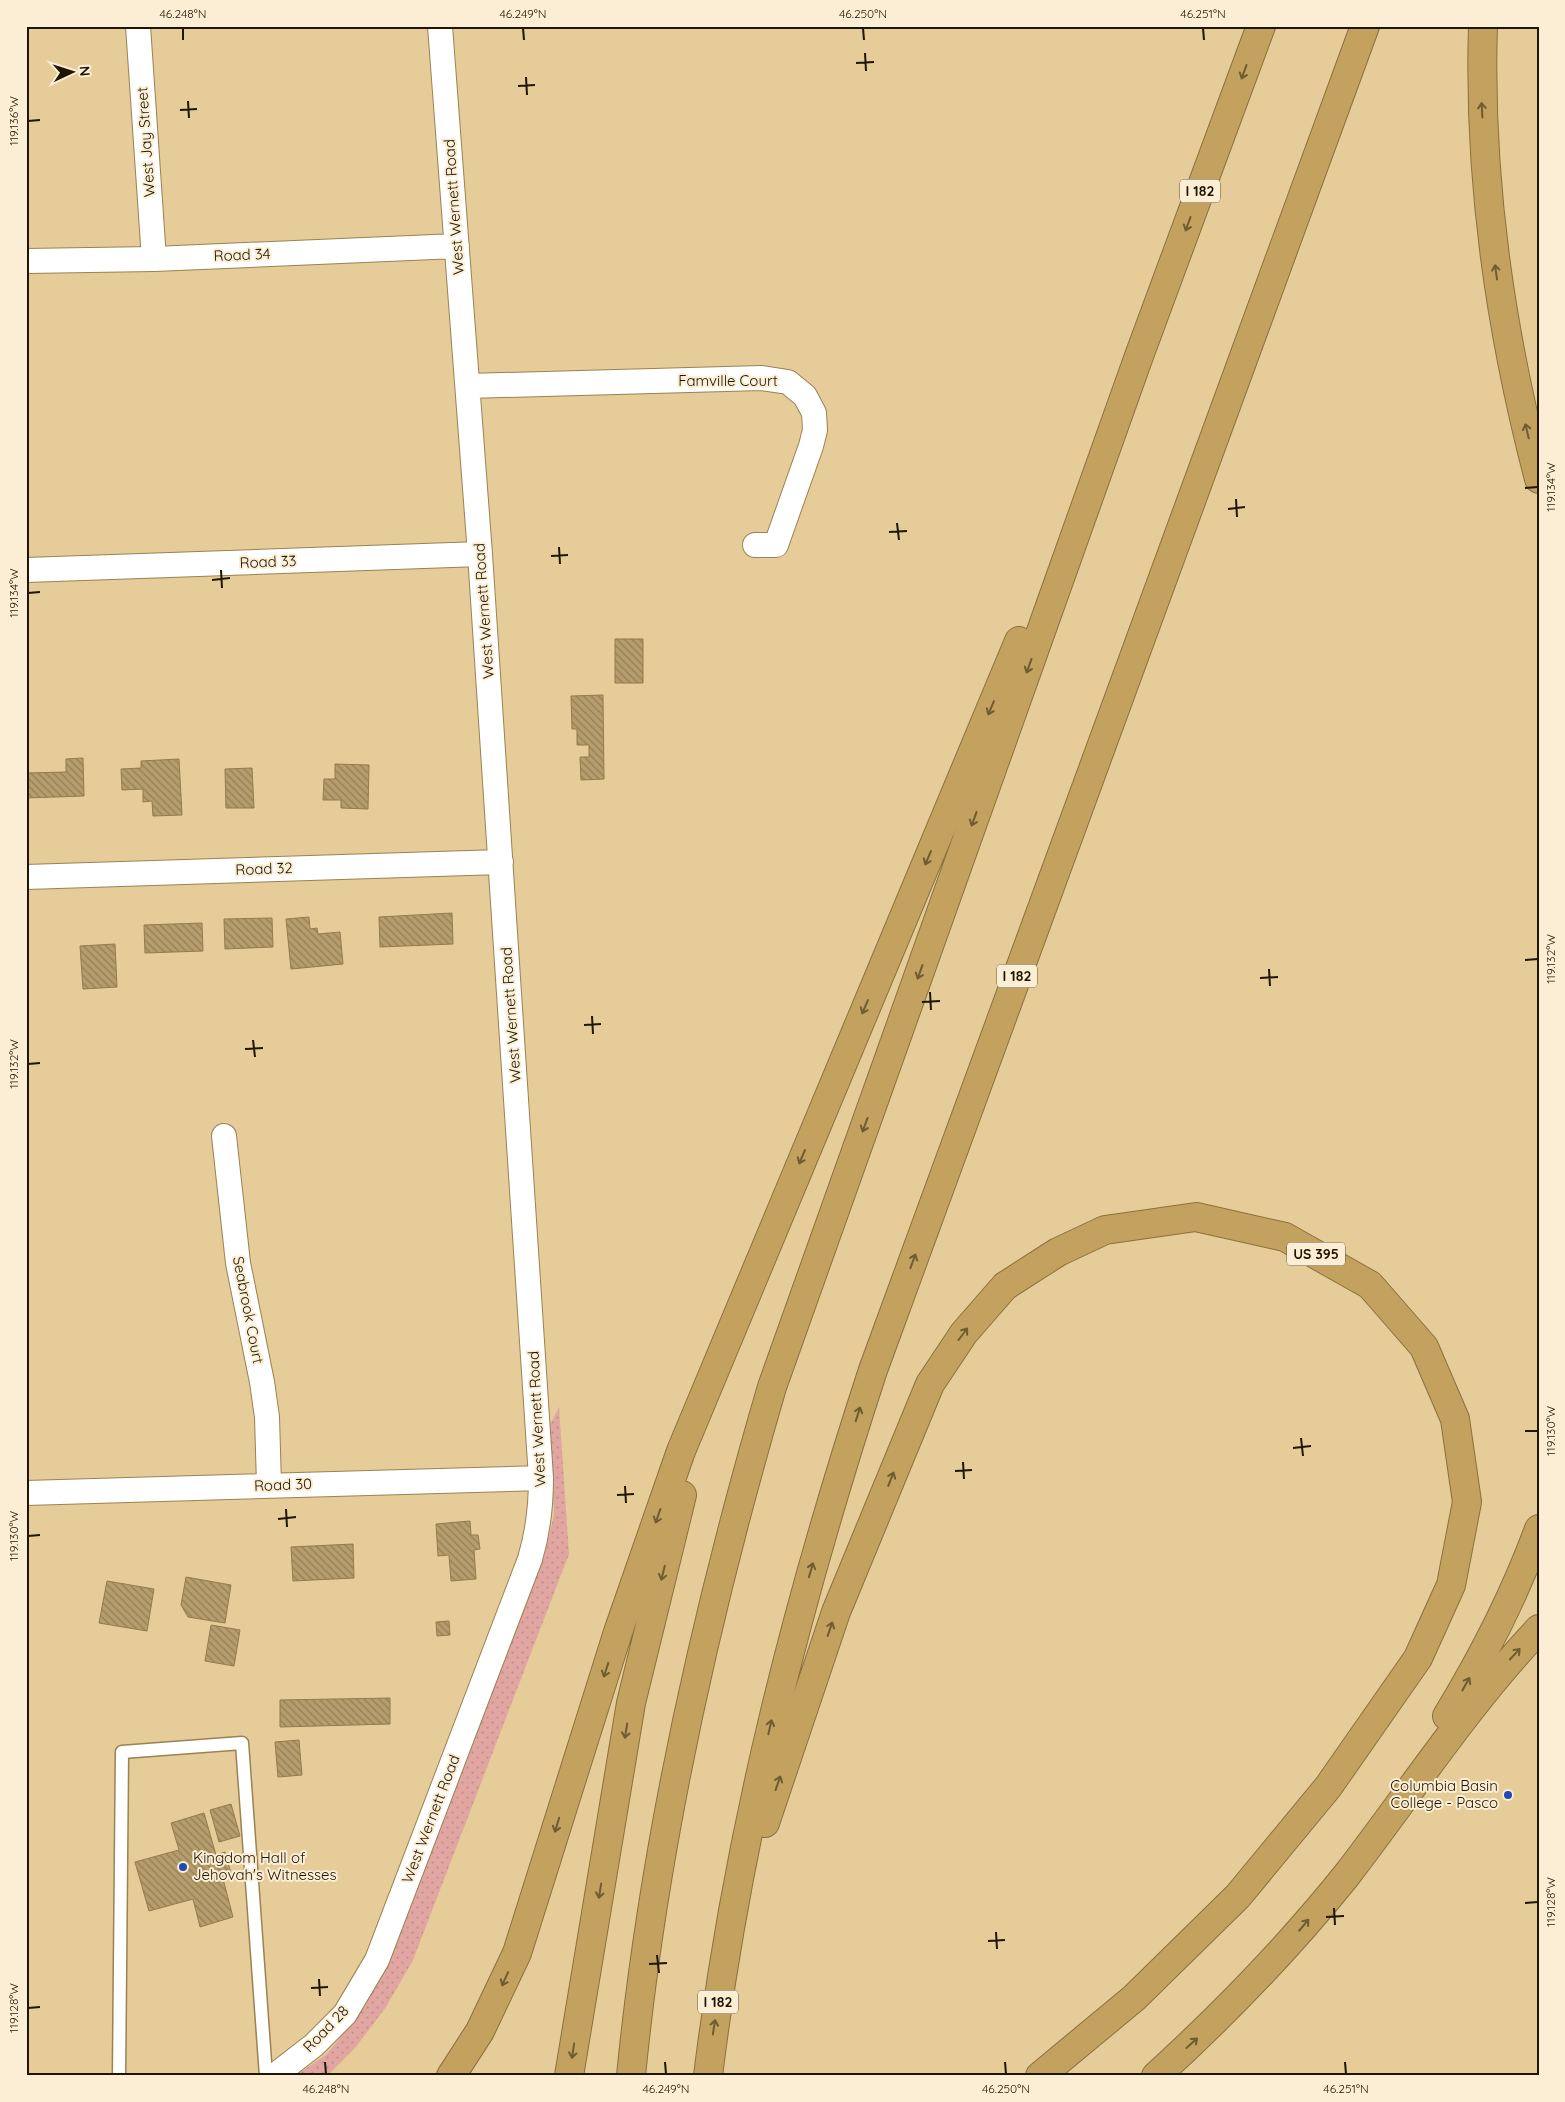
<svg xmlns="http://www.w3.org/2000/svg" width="1565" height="2102" viewBox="0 0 1565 2102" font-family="Quicksand,sans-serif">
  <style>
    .grass { fill: url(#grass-dots) }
    .building { fill: url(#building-back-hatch); stroke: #937b4b }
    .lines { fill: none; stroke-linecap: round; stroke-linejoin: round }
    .service-casing { stroke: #9a8252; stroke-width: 15 }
    .minor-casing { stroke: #9a8252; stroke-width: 26 }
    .motorway-casing { stroke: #89713e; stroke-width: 30 }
    .service { stroke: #fff; stroke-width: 12 }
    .minor { stroke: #fff; stroke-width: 24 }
    .motorway { stroke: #c3a25f; stroke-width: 28 }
    .oneway { stroke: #705c30 }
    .ticks { fill: none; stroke: #1e1502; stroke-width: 2 }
    .poi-dot { fill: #204ab8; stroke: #fbeed5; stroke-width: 2 }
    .labels { text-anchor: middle; stroke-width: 4; stroke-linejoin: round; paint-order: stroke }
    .shield { fill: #fbeed5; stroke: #605641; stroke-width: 1 }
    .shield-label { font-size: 14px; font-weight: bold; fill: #1e1502 }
    .street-label { font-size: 15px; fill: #1e1502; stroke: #fbeed5 }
    .poi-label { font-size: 15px; fill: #1e1502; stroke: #fbeed5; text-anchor: end }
    .neatline { fill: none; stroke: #1e1502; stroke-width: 2 }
    .ticks-label { font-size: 12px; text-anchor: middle; fill: #1e1502 }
  </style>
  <defs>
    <pattern id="grass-dots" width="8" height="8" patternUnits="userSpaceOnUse" patternTransform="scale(1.25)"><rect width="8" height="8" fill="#e1a6a1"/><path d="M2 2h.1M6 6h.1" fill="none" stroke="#c18e89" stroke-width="1.8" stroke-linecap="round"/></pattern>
    <pattern id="building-back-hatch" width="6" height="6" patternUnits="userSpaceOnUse" patternTransform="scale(1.25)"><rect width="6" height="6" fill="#b69d6c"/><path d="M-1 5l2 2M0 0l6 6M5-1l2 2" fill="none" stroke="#937f57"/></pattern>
  </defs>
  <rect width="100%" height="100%" fill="#e5cc99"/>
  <path class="grass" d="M559,1407L569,1554L413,1960L386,2007L355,2048L327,2076H295L327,2054L364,2008L389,1962L544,1556L554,1515L550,1425Z"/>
  <path class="building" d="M615,639H643V683H615Z
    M603,695L604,779L581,780L580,757H589V745H577V729H572L571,696Z
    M83,758L84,796L26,798V773L66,772V759Z
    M179,759L182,815L153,816L152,801L143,802V789L122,790L121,769L141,768V761Z
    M335,764L369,765L368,809L341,808V800H323L324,779H335Z
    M252,768L254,808H226L225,769Z
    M452,913L453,944L380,947L379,917Z
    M309,917L310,929L317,928L318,934L340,932L343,964L291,969L286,919Z
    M272,918L273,947L225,949L224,919Z
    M202,923L203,951L145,953L144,925Z
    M115,944L117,987L83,989L80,946Z
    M470,1521L471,1535H478L480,1549L474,1550L476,1579L451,1581L449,1555L438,1556L436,1524Z
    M353,1544L354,1578L293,1581L291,1547Z
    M186,1577L231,1585L225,1623L188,1617L181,1605Z
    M107,1581L154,1589L147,1631L99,1623Z
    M449,1621L450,1635L437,1636L436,1622Z
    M211,1625L240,1630L234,1666L205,1661Z
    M390,1698V1724L280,1727V1700Z
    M299,1740L302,1775L278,1777L275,1742Z
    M231,1804L240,1836L219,1842L210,1810Z
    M204,1813L216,1855L225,1852L231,1873L222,1875L233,1917L200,1927L193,1899L149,1911L135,1862L179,1850L171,1823Z"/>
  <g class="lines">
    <g class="service-casing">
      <path id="service" d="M119,2076L122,1752L242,1743L266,2076"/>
    </g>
    <g class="minor-casing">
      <path id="minor" d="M138,26L154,259
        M26,261L154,259L457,246
        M468,386L762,378L788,382L805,396L814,413L815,430L811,446L776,545H755
        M26,570L480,554
        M26,877L501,862
        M224,1136L238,1263L262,1382L267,1417L269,1485
        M26,1493L541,1478
        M274,2076L314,2045L345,2014L377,1960L530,1559C538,1532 541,1506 541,1478L480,554L440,26"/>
    </g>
    <g class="motorway-casing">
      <path id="motorway" d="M1483,26C1478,180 1500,330 1539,479
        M1447,1716C1483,1657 1515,1594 1539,1529
        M765,1823L836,1612L930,1384L964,1333L1005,1286L1058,1252L1105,1230L1196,1217L1285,1237L1370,1285L1424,1347L1455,1419L1467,1502L1451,1585L1418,1658L1328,1787L1238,1896L1134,1998L1040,2076
        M451,2076L480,2031L517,1953L618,1632L681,1451L1019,641
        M569,2076L631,1703L682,1495
        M631,2076C654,1842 706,1612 772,1387L1139,356L1261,26
        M708,2076C738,1833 797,1602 873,1370L1365,26
        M1156,2076C1224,2014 1288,1948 1346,1876C1410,1793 1467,1705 1539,1629"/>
    </g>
    <use href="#service" class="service"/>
    <use href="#minor" class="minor"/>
    <use href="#motorway" class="motorway"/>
  </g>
  <defs><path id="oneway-shaft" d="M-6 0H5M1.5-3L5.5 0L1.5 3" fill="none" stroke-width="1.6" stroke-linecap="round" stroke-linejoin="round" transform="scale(1.25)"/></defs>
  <g class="oneway">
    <use href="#oneway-shaft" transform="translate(1244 72) rotate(110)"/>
    <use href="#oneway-shaft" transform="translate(1482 110) rotate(-93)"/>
    <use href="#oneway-shaft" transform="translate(1188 224) rotate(110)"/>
    <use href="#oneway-shaft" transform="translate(1496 272) rotate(-98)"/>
    <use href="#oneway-shaft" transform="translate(1527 431) rotate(-103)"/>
    <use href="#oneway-shaft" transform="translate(1029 666) rotate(110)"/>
    <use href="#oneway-shaft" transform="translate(991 708) rotate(113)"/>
    <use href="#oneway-shaft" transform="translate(974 819) rotate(110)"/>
    <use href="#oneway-shaft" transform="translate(928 858) rotate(113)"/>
    <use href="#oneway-shaft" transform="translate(920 972) rotate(110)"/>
    <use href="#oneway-shaft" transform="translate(865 1007) rotate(113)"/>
    <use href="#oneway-shaft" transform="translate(865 1125) rotate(110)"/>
    <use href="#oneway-shaft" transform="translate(802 1157) rotate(113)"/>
    <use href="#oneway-shaft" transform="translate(913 1261) rotate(-70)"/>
    <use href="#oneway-shaft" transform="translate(963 1334) rotate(-53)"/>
    <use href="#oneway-shaft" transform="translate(858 1414) rotate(-72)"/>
    <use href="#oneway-shaft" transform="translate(891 1479) rotate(-68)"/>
    <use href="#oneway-shaft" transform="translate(658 1516) rotate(109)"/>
    <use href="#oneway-shaft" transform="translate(811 1570) rotate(-74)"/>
    <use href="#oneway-shaft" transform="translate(663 1573) rotate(104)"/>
    <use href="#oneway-shaft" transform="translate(830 1629) rotate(-71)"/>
    <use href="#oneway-shaft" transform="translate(1515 1654) rotate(-47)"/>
    <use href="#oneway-shaft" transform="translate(606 1670) rotate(108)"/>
    <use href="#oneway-shaft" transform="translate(1466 1684) rotate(-61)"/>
    <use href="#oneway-shaft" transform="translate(770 1727) rotate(-77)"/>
    <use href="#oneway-shaft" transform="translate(626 1731) rotate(99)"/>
    <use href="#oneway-shaft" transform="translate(778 1783) rotate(-71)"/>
    <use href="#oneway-shaft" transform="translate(557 1825) rotate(107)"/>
    <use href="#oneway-shaft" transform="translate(600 1891) rotate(99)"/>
    <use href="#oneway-shaft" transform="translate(1304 1925) rotate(-50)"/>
    <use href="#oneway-shaft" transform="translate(505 1979) rotate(114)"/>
    <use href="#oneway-shaft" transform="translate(714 2027) rotate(-81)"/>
    <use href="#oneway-shaft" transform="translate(1192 2043) rotate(-42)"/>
    <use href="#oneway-shaft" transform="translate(573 2051) rotate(99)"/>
  </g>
  <path class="ticks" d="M183,28V40M523,28L524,40M863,28L864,40M1203,28L1204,40M865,53L866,71M856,63L874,62M526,77L527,95M518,86L535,85M188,101L189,118M180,110L197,109M28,121L40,120M1525,488L1538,487M1236,499L1237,517M1228,509L1245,507M897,523L899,540M889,532L907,531M559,547L560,564M551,556L568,555M221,570L222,588M212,580L230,578M28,593L40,592M1525,960L1538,959M1269,969L1270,986M1260,978L1278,977M930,992L931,1010M922,1002L940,1001M592,1016L593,1034M584,1025L601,1024M253,1040L255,1057M245,1049L263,1048M28,1064L40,1063M1525,1431H1538M1301,1438L1303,1456M1293,1448L1311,1446M963,1462L964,1479M955,1471L972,1470M625,1486L626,1503M617,1495L634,1494M286,1509L287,1527M278,1519L296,1517M28,1536L40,1535M1525,1903L1538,1902M1334,1908L1335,1925M1326,1917L1344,1916M996,1932L997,1949M988,1941L1005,1940M657,1955L659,1973M649,1964L667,1963M319,1979L320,1996M311,1988L328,1987M28,2008L40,2007M325,2062L326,2074M665,2062L666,2074M1005,2062L1006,2074M1345,2062L1346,2074"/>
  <g class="poi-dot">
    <circle cx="1508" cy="1795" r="5"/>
    <circle cx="183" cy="1867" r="5"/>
  </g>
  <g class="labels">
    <g class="shield">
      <rect x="1180" y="179.5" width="40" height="23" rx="4"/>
      <rect x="997" y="964.5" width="40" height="23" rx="4"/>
      <rect x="1287" y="1242.5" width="58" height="23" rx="4"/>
      <rect x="698" y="1990.5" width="40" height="23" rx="4"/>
    </g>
    <g class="shield-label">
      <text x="1200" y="196">I 182</text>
      <text x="1017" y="981">I 182</text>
      <text x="1316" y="1259">US 395</text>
      <text x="718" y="2007">I 182</text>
    </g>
    <g class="street-label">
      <text transform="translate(146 142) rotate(-94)" y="5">West Jay Street</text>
      <text transform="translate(454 207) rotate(-94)" y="5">West Wernett Road</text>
      <text transform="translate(242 255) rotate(-2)" y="5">Road 34</text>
      <text x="728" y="386">Famville Court</text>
      <text transform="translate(268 562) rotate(-2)" y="5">Road 33</text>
      <text transform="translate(484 611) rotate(-94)" y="5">West Wernett Road</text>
      <text transform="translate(264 869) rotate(-2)" y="5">Road 32</text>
      <text transform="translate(511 1015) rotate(-94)" y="5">West Wernett Road</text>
      <text transform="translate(248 1310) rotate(79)" y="5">Seabrook Court</text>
      <text transform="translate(537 1419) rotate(-93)" y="5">West Wernett Road</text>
      <text transform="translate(283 1485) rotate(-2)" y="5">Road 30</text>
      <text transform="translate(431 1819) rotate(-69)" y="5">West Wernett Road</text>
      <text transform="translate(326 2029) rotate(-46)" y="5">Road 28</text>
    </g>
    <g class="poi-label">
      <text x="1498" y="1791">Columbia Basin<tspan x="1498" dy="17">College - Pasco</tspan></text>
      <text x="193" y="1863" text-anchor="start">Kingdom Hall of<tspan x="193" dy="17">Jehovah's Witnesses</tspan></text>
    </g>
  </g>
  <rect width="1565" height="2102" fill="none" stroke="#fbeed5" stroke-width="55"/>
  <g transform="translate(72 72) rotate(86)" stroke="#fbeed5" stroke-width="4" paint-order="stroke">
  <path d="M0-4L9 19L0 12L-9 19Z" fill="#1e1502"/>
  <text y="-8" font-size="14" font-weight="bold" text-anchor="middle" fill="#1e1502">N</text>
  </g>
  <rect x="28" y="28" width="1510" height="2046" class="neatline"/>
  <g class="ticks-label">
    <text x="183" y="18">46.248°N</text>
    <text x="523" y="18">46.249°N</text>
    <text x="863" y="18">46.250°N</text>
    <text x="1203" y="18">46.251°N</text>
    <text transform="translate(14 121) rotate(-90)" y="4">119.136°W</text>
    <text transform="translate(1551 487) rotate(-90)" y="4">119.134°W</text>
    <text transform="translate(14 593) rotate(-90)" y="4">119.134°W</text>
    <text transform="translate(1551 959) rotate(-90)" y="4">119.132°W</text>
    <text transform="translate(14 1064) rotate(-90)" y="4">119.132°W</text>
    <text transform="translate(1551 1431) rotate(-90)" y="4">119.130°W</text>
    <text transform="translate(14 1536) rotate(-90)" y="4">119.130°W</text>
    <text transform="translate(1551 1902) rotate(-90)" y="4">119.128°W</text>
    <text transform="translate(14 2008) rotate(-90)" y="4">119.128°W</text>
    <text x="326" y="2093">46.248°N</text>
    <text x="666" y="2093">46.249°N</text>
    <text x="1006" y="2093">46.250°N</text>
    <text x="1346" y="2093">46.251°N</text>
  </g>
</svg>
